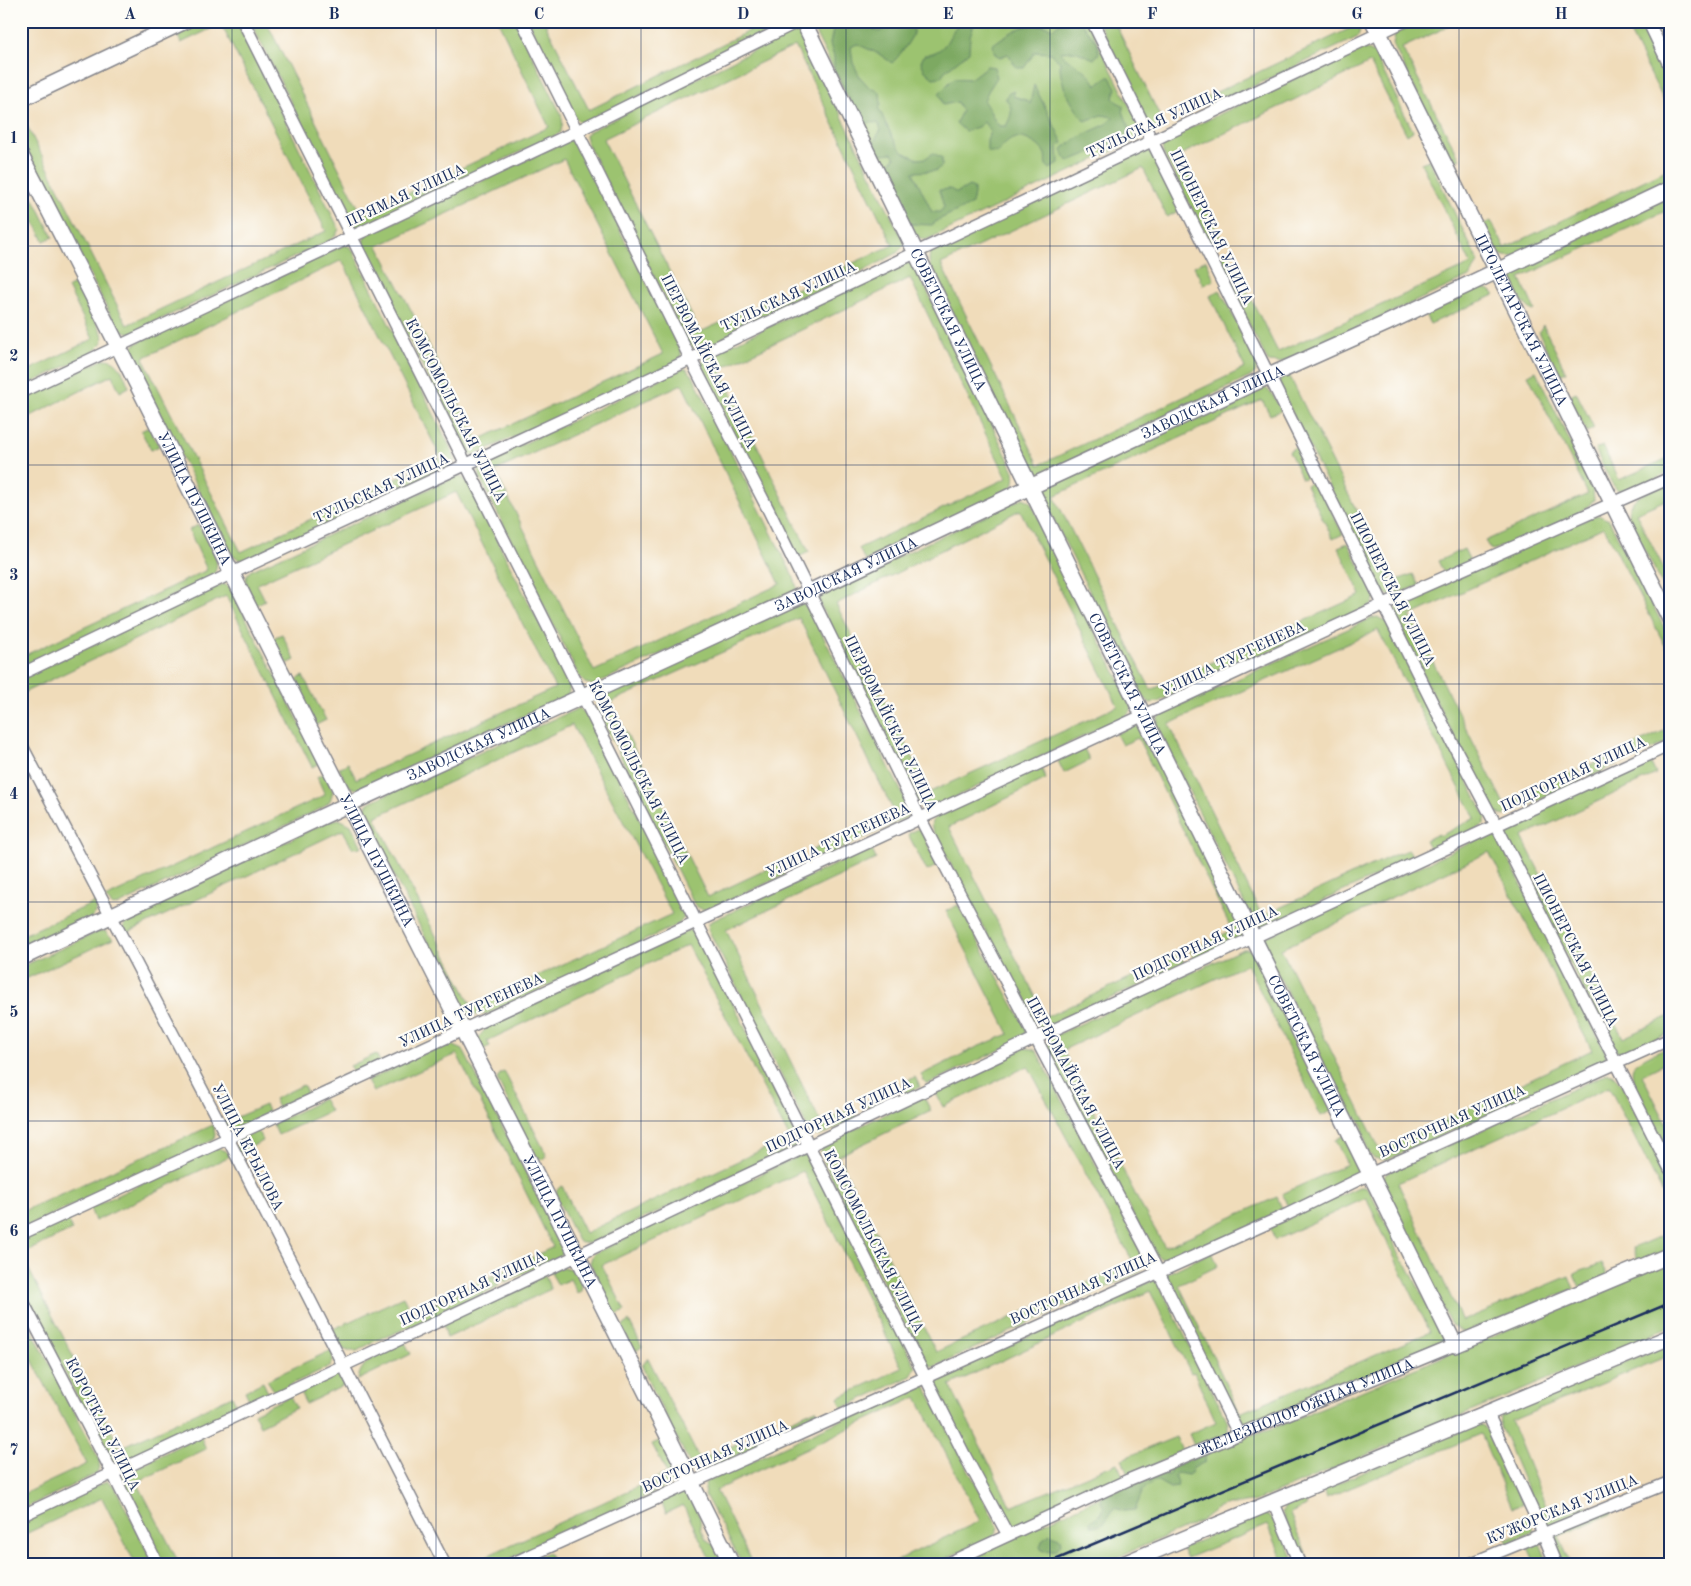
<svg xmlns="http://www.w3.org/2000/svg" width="1691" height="1586" viewBox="0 0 1691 1586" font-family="'Old Standard TT',serif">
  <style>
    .green { fill: #9cc36f; stroke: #5c7966; fill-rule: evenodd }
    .forest { fill: #7da962; stroke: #4c6c60 }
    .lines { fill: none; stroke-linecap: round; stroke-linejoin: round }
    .street-casing { stroke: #86868c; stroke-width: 14 }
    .secondary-casing { stroke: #86868c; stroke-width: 18 }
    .street { stroke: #fff; stroke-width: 11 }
    .secondary { stroke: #fff; stroke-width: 15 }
    .rail { stroke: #1b2f5e; stroke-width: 2.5 }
    .grid { fill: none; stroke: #1b2f5e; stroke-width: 1; stroke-opacity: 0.55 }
    .labels { text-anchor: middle; stroke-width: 4.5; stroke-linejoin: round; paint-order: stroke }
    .street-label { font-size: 15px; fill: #1b2f5e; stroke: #fdfcf7 }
    .neatline { fill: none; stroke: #1b2f5e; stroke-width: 2 }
    .grid-label { font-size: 16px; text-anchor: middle; font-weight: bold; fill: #1b2f5e }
  </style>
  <rect width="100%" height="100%" fill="#fdfcf7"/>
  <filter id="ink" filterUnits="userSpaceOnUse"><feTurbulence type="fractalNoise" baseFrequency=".02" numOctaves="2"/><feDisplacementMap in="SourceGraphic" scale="10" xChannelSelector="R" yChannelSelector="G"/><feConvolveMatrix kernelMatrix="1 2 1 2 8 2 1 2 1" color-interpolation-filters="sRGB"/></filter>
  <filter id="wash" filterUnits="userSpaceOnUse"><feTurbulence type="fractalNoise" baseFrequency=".0096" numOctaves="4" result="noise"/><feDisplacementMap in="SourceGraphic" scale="20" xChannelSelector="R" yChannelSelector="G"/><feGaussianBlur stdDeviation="1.12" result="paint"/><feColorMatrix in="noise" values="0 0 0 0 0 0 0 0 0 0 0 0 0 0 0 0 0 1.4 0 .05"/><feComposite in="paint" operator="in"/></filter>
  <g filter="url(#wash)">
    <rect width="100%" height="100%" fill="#f0dcba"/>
    <path class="green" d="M206,21H236L339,229L336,235L331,240L131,333C123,331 119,330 115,324L21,138V114L127,325L326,231L221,24L181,43L177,34Z
      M250,21H266L362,215L549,127L498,21H515L561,114C563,122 563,125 560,133L361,227L353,226Z
      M528,21H544L589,110L769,21H772L776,28L588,121L580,122L575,117Z
      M816,21H1087L1142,131L1138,139L926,240L920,238L916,235L814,30Z
      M1098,21H1114L1165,127L1153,128L1149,125Z
      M1350,21H1359L1360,29L1358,37L1211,106L1206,97L1353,27Z
      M1421,21H1460L1402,48L1460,159L1452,163L1393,45L1395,34Z
      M1624,21H1644L1670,75V113Z
      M1653,21H1670V53Z
      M793,31C811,34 810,59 816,72C819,78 824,83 828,88L904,242V245L897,253L862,272L701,349L694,348L687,342L586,141V135L588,132ZM795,46L893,245L700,332L603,139Z
      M1362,47L1374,53L1413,131L1407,135L1370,63L1180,155L1220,237L1209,243L1163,153C1161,145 1164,142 1171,137Z
      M569,140L577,146L681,351V356L677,363L472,456L467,453L463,447L362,246L365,236ZM564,159L663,354L478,440L378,246Z
      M1145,150L1152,153L1180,210L1167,217L1143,168L941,264L1039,465L1245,368L1210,296L1220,290L1257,363C1257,370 1256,373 1250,377L1043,473C1022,473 1023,446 1016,433C1012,424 1006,418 1000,410L930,267L929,260L930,251Z
      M1429,160L1477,259L1478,262L1471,276L1280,363L1268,362L1216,258L1227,251L1278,352L1471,264L1421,163Z
      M1670,168V182L1515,256C1493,260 1491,241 1483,225L1491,221L1505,248Z
      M1670,194V209L1520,278L1535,310L1533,311C1521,303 1508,285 1513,270Z
      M33,197L53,237L44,241L24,201Z
      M344,245L350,247L353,251L453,453C456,460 454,463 450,469L252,560H240L230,553L133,360C131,354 131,349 135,344ZM342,260L441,458L241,552L143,358Z
      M1206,260L1214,280L1203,285L1194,266Z
      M906,262L912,264L917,270L1014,471C1015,477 1015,482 1012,488L865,561L859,548L1007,478L910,278L720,369L809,552L796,558L701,368L702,362L707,356Z
      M76,283L103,335L102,343L91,354L21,388V374L93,339L68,287Z
      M1477,286L1490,290L1495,295L1430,324L1423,311Z
      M1543,325L1566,372L1558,376L1539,332Z
      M104,359C120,358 124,376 129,387L120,392L112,375L21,421V399Z
      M684,368L689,371L694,378L794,578L797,588L795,592L593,685L585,683L580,678L480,478L479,469L485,462ZM682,384L780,584L594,671L495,471Z
      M1287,371L1392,582L1413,574L1419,586L1390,596L1381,591L1279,386L1280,379Z
      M1536,371L1593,490L1594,500C1582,517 1515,541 1493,550L1490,549L1485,541L1588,494L1528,375Z
      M1259,386C1272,389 1275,399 1281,411L1270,415L1262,400L1054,496L1151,690L1361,595L1338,547L1348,543L1375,597L1372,605L1202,682L1185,688L1158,702L1150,703L1141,695L1041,494L1042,490Z
      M1576,392L1594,428L1587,432L1568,396Z
      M149,427L159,446L151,450L141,431Z
      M1297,446L1311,475L1302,479L1289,451Z
      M1603,446L1619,480L1670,457V472C1654,479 1635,492 1617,490L1611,482L1595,449Z
      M457,476L463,478L469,485L569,682L570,686L568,695L369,787C348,793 347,784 339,768L348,763L356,779L555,688L456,492L257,584L265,600L256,605C251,594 240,581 250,571Z
      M1315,480L1343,534L1333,539L1306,485Z
      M1670,483V498L1636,513L1670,581V600L1630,521C1620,497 1654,490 1670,483Z
      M1023,498L1030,501L1132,706C1131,713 1128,715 1122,718L934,807H924L916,799L820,604V595L825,591ZM1020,510L1118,706L930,792L836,604Z
      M1598,515L1609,520L1670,639V655L1604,527L1410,616L1504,804L1578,770L1583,780L1504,816L1495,812L1486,801L1396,621V608L1403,603L1594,516Z
      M198,525C207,538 226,564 211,577L21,670V657L207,570L189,530Z
      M1464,549L1470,561L1444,573L1438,561Z
      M223,584L230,587L320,763L312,767L226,596L21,694V678Z
      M802,603L811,612L908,805C910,810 909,813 907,817L820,859L816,860L812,858L808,852L894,812L799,618L611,702L708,897L778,864L785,875L708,910C702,910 698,908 694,904L597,709V699L604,693Z
      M1378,617L1386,621L1486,817L1484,825L1431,851L1425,840L1439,834L1440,836L1475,818L1378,630L1169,724L1262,916L1396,854L1409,850L1414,859L1265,927C1259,927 1256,925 1253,921L1156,724L1158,718L1163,713L1372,618Z
      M282,634L295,660L287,664L273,638Z
      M303,676L326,720L316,725L294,681Z
      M579,708L589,717L684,909V917L679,924L488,1014C479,1015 471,1016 463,1011L366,821L364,810L368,803ZM572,725L672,914L472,1006L375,817Z
      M1133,726L1142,727L1244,931L1241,938L1195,960L1190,951L1232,930L1138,738L1122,745L1116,734Z
      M1670,728V741L1622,763L1617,753Z
      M1084,749L1090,760L1064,773L1058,761Z
      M1612,755L1617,764L1590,777L1585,767Z
      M1649,759L1656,774L1522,837L1623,1038L1670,1016V1033C1657,1038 1627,1057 1614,1050L1504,833L1506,826Z
      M1041,767L1046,779L949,827L1046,1017L1181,954L1185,965L1044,1028H1039L1033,1023L931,826L932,821L935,818Z
      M325,773L333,791L330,801L322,808L119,905L113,906L105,898L325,795L317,777Z
      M339,819L351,825L362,847L352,848L343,830L125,934L123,928L127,918L331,820Z
      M920,828L938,865L927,871L908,834Z
      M1490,834L1498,838L1605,1051L1606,1057L1601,1064L1387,1160L1373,1158C1360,1147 1369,1128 1356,1117C1353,1114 1349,1114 1346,1110L1264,946L1266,937ZM1489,852L1592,1050L1380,1150L1281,949Z
      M871,848L876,859L726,930L821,1123L852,1108L857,1118L820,1136C814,1136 812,1134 808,1129L708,929L709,923L712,921Z
      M96,902L97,909L92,918L21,950V936Z
      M958,905L1025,1026L1026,1033L1023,1039L928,1084L925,1082L921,1075L977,1047L1009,1034L946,911Z
      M689,930L699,935L801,1141L800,1144L796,1147L591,1243H582L578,1241L556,1197C556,1192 557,1188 562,1186L585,1233L789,1137L688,945L487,1041L490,1046L482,1050L478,1042V1038L487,1027L558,991Z
      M100,931H105L113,939L21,981V967Z
      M1243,949H1249L1254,952L1333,1110L1321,1116L1247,964L1063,1050L1138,1200L1165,1247L1277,1197L1284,1213L1176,1258C1166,1260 1161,1260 1153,1253L1048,1053C1047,1046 1047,1042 1052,1037Z
      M452,1045L463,1050L563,1245L562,1252L558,1257L505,1282L500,1273L553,1247L457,1054L373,1092L367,1081L437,1047Z
      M1670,1046V1061L1642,1075L1670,1131V1156C1662,1141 1626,1081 1633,1067C1638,1059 1660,1050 1670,1046Z
      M1024,1048L1033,1049L1037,1052L1144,1257L1145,1263L1140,1272L934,1367L926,1364L922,1359L864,1244L824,1162L821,1151L825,1144L923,1095L931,1111L838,1156L936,1352L1133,1262L1028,1066L943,1107L935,1091Z
      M376,1054L380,1062L354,1075L350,1066Z
      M503,1072L505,1073L546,1154V1157L543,1160L534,1155L497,1079L500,1074Z
      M1608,1073L1612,1074L1620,1082L1670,1180V1208L1609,1087L1398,1183L1462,1321L1569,1276L1574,1289L1464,1333L1451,1325L1384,1185V1176L1387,1173Z
      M915,1077L920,1087L906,1094L901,1084Z
      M303,1085L309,1097L280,1112L274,1099Z
      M884,1094L889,1103L870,1111L865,1102Z
      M323,1099L330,1111L278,1135L273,1124Z
      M265,1105L270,1115L234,1132L229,1131L223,1123Z
      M213,1125L215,1135L213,1140L21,1229V1212Z
      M257,1130L263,1141L238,1153L236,1146L239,1139Z
      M1344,1135L1361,1169L1359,1174L1290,1211L1282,1194L1347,1164L1335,1140Z
      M218,1148L225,1151L230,1156L95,1221L90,1208Z
      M805,1153H808L916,1367L911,1376L843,1408L838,1398L902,1368L803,1171L602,1265L625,1311L615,1316L590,1263L593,1254Z
      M1359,1187H1364L1369,1190L1393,1238C1395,1248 1399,1260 1407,1265L1446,1341L1442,1346L1241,1431L1166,1281V1274L1212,1252L1218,1266L1179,1285L1240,1413L1430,1332L1366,1198L1275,1240L1270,1227Z
      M66,1217L72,1230L21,1254L120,1448L232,1396L239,1410L178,1436L125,1462L120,1463L110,1460L21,1289V1238Z
      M1670,1232V1251L1639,1264L1633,1248Z
      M1670,1261L1669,1327L1518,1392L1256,1501C1231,1506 1221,1501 1201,1521L1099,1565H952L1094,1500L1231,1442L1276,1427Z
      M1602,1263L1608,1276L1580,1287L1574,1274Z
      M559,1267L574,1269L582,1283L581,1291L577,1293L570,1279L558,1285L550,1271Z
      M544,1274L551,1289L447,1338L443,1323Z
      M494,1275L499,1286L435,1317L375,1341L357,1351H348L341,1348L331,1330L403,1297L412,1315Z
      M1154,1280L1159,1284L1228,1423V1433L1196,1450L1189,1434L1216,1422L1194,1372L1191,1373L1150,1291L950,1385L1011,1507L1117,1463L1124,1478L1016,1526L1004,1521L936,1387L937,1377Z
      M21,1309L99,1459C100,1465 99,1469 96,1474L21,1510V1495L87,1464L21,1339Z
      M629,1321L642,1347L634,1352L622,1327Z
      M404,1341L411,1354L358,1380C360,1359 386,1350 404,1341Z
      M1670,1343V1355L1511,1421L1551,1518L1586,1504L1589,1510L1549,1526L1542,1525L1500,1426L1501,1416L1504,1413Z
      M332,1350L333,1362L330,1366L275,1392L267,1380Z
      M648,1358L700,1460L816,1409L821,1418L705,1470C698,1470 693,1468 689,1462L653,1391L642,1366Z
      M340,1375L349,1383L306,1404L300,1392L334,1376Z
      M263,1382L269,1395L251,1404L245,1391Z
      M921,1384L925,1386L998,1527L996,1533L992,1537L931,1565H887L980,1521L917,1397L716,1490L753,1565H743L705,1495L704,1489L706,1482Z
      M290,1396L296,1408L260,1426L254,1413Z
      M1474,1426H1482L1493,1436L1523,1504L1512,1508L1481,1434L1326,1498L1323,1489Z
      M200,1435L206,1449L137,1482L180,1565H161L121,1480L122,1475Z
      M1176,1437L1183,1453L1128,1475L1122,1459Z
      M661,1440L677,1473V1478L673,1484L496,1565H467L667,1473L652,1444Z
      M107,1481L115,1487L154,1565H136L102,1498L21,1536V1520Z
      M681,1493L690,1498L700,1517L701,1529L706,1539L715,1546L724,1565H713L683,1505L666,1513L661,1501Z
      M1304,1498L1307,1506L1290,1513L1311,1565H1303L1282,1513L1285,1506Z
      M1609,1509L1612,1514L1559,1536L1571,1565H1559L1547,1535Z
      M1264,1514L1278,1521L1296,1565H1285L1268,1525L1187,1558L1182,1548Z
      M1528,1515L1534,1531L1508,1544L1506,1539L1522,1532L1517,1519Z
      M1539,1541L1549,1565H1536L1526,1543Z
      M548,1552L553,1562L548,1565H522Z"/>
    <path class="forest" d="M895,21H909C911,25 914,29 913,33C913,38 896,60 892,63L879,54L857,44L851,47L853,63L860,77L869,87L875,89L880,93L881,104L879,109C885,120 894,145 904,152C908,155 913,156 918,159L926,158L933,153L942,158V166L935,171L913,172L932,212H940L944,207L939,190L950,189L957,193L969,186L974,188V194L972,204L938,220L932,225L910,224C905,214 897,203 894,192C892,182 895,173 886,166L895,158L892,153L883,154L875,152L874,141L881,130L878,123L860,122L834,69V57L830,44L833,30L839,26L855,28L864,24L879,32Z
      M962,21H975L970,36L969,52L945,71L941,77L933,78L925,71L921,62L924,55C952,51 945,34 962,21Z
      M1062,21H1080L1097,43L1099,53L1094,59L1075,51L1060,52C1072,66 1086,65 1096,85L1107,77H1110L1116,88L1113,98L1117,102L1123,105V111L1130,130L1122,140L1069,161L1065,158L1062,150L1064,147L1085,134L1107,124L1113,117L1102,115L1085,121C1071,104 1059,84 1060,62L1050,53L1035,52L1024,68H1017L1008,54L1000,57L995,54L992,45C1010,32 1032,17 1053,29Z
      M987,66L994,67L997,77C992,86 986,92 984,102C991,110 992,118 999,126H1006C1012,115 1014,108 1005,98L1009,93L1014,91L1013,96L1026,100L1030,104L1034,85L1063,143L1058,146L1059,163L1050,169L1046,165C1045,162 1046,157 1045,154C1043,150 1038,145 1034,143C1017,133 1009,138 997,153L987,151V141L990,131L984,122L978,127L965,131L956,123L962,111L957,102L943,105L939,93L954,78L970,79Z
      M1206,1453L1205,1462L1193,1468L1191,1473L1188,1475L1177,1473L1175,1475L1178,1482L1177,1487L1170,1488L1156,1480L1143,1490L1135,1510L1123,1511L1115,1508C1106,1518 1106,1528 1091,1526L1090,1521L1101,1514L1104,1508L1101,1502L1102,1496L1151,1475H1168L1170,1473L1168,1468Z
      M1050,1534L1061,1539L1062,1543L1056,1550L1043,1551L1040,1546L1043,1539Z"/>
  </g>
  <g filter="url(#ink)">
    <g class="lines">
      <g class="street-casing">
        <g id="street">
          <path d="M243,21L965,1456L1008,1535"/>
          <path d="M522,21L690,358L769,511L920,818L1158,1271L1239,1435"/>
          <path d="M1092,21L1453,744L1496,825L1670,1169"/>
          <path d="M1648,21L1670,67"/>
          <path d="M21,392L577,131L799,21"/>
          <path d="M21,674L247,566L579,412L1405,21"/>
          <path d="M21,744L228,1139L445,1565"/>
          <path d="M21,1234L1384,604L1670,478"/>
          <path d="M21,1298L113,1474L158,1565"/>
          <path d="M1487,1412L1543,1533L1556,1565"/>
          <path d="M1273,1501L1300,1565"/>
          <path d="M21,1516L437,1322L1036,1038L1670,745"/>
          <path d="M509,1565L1288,1214L1370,1174L1670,1039"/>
          <path id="s1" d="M944,1565L1128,1480L1455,1345"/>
          <path d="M1467,1565L1670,1482"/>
        </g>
      </g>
      <g class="secondary-casing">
        <g id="secondary">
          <path id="s2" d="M803,21L1036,499L1455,1345L1670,1255"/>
          <path id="s3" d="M1373,21L1670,619"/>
          <path d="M21,99L185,21"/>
          <path id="s4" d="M21,156C132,370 237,586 346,800C475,1055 606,1309 732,1565"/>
          <path id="s5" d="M21,958L366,796L809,592L1015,494L1269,376L1387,323L1670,189"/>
          <path d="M1121,1565L1670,1337"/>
        </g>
      </g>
      <use href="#street" class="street"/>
      <use href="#secondary" class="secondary"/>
      <path class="rail" d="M1043,1565L1670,1303"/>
    </g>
  </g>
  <path class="grid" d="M232,21V1565M436,21V1565M641,21V1565M846,21V1565M1050,21V1565M1254,21V1565M1459,21V1565M21,246H1670M21,465H1670M21,684H1670M21,902H1670M21,1121H1670M21,1340H1670"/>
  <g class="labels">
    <g class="street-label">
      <text transform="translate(1154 123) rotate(-25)" y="5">ТУЛЬСКАЯ УЛИЦА</text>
      <text transform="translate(405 195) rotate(-25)" y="5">ПРЯМАЯ УЛИЦА</text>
      <text transform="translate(1212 227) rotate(64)" y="5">ПИОНЕРСКАЯ УЛИЦА</text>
      <text transform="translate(788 296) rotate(-25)" y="5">ТУЛЬСКАЯ УЛИЦА</text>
      <text dy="5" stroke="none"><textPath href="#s2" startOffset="332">СОВЕТСКАЯ УЛИЦА</textPath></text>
      <text dy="5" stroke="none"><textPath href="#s3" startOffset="334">ПРОЛЕТАРСКАЯ УЛИЦА</textPath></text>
      <text transform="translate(709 361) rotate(63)" y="5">ПЕРВОМАЙСКАЯ УЛИЦА</text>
      <text dy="5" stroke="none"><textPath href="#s5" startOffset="1315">ЗАВОДСКАЯ УЛИЦА</textPath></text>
      <text transform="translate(456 410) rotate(63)" y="5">КОМСОМОЛЬСКАЯ УЛИЦА</text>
      <text transform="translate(381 488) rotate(-25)" y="5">ТУЛЬСКАЯ УЛИЦА</text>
      <text dy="5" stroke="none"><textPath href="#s4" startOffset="384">УЛИЦА ПУШКИНА</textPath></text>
      <text dy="5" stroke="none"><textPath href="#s5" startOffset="910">ЗАВОДСКАЯ УЛИЦА</textPath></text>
      <text transform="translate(1393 589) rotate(63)" y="5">ПИОНЕРСКАЯ УЛИЦА</text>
      <text transform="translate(1233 658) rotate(-25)" y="5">УЛИЦА ТУРГЕНЕВА</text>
      <text dy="5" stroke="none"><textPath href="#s2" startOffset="738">СОВЕТСКАЯ УЛИЦА</textPath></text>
      <text transform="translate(891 723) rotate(64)" y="5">ПЕРВОМАЙСКАЯ УЛИЦА</text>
      <text dy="5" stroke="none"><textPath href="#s5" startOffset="505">ЗАВОДСКАЯ УЛИЦА</textPath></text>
      <text transform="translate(639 772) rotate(63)" y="5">КОМСОМОЛЬСКАЯ УЛИЦА</text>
      <text transform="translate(1573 774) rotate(-25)" y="5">ПОДГОРНАЯ УЛИЦА</text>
      <text transform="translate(838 840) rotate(-25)" y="5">УЛИЦА ТУРГЕНЕВА</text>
      <text dy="5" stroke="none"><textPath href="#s4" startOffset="789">УЛИЦА ПУШКИНА</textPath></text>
      <text transform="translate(1205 943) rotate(-25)" y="5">ПОДГОРНАЯ УЛИЦА</text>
      <text transform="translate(1576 950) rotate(63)" y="5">ПИОНЕРСКАЯ УЛИЦА</text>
      <text transform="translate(471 1010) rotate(-25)" y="5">УЛИЦА ТУРГЕНЕВА</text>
      <text dy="5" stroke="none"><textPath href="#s2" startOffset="1142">СОВЕТСКАЯ УЛИЦА</textPath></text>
      <text transform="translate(1076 1083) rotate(62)" y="5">ПЕРВОМАЙСКАЯ УЛИЦА</text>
      <text transform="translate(838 1115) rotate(-25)" y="5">ПОДГОРНАЯ УЛИЦА</text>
      <text transform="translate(1452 1121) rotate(-24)" y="5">ВОСТОЧНАЯ УЛИЦА</text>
      <text transform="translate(248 1147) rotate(63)" y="5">УЛИЦА КРЫЛОВА</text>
      <text dy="5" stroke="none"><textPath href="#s4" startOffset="1194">УЛИЦА ПУШКИНА</textPath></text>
      <text transform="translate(874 1241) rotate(63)" y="5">КОМСОМОЛЬСКАЯ УЛИЦА</text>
      <text transform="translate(472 1288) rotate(-25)" y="5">ПОДГОРНАЯ УЛИЦА</text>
      <text transform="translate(1083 1288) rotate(-24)" y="5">ВОСТОЧНАЯ УЛИЦА</text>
      <text dy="5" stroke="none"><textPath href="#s1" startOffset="395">ЖЕЛЕЗНОДОРОЖНАЯ УЛИЦА</textPath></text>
      <text transform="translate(103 1424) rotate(63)" y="5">КОРОТКАЯ УЛИЦА</text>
      <text transform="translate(715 1456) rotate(-24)" y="5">ВОСТОЧНАЯ УЛИЦА</text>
      <text transform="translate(1562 1509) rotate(-22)" y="5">КУЖОРСКАЯ УЛИЦА</text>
    </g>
  </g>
  <rect width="1691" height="1586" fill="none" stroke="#fdfcf7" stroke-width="55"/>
  <rect x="28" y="28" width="1636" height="1530" class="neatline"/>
  <g class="grid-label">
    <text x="130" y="19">A</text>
    <text x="334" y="19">B</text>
    <text x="539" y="19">C</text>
    <text x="743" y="19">D</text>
    <text x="948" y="19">E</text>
    <text x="1152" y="19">F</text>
    <text x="1357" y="19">G</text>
    <text x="1561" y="19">H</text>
    <text x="14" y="143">1</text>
    <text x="14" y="361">2</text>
    <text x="14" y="580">3</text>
    <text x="14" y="799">4</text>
    <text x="14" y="1017">5</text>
    <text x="14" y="1236">6</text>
    <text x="14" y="1455">7</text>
  </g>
</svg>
